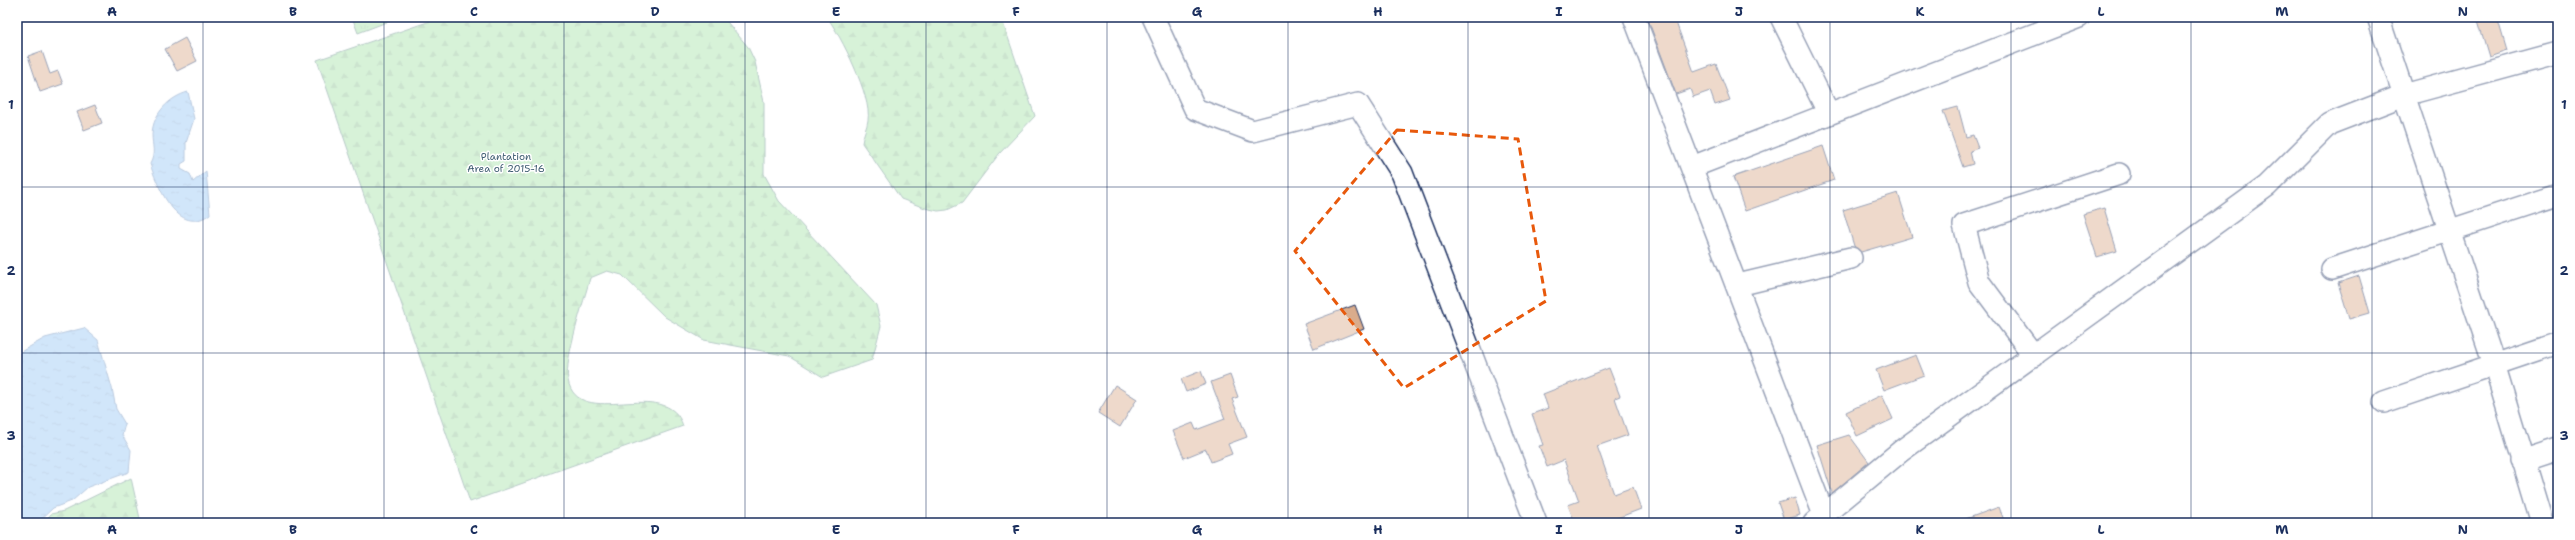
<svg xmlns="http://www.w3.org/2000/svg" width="2575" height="540" viewBox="0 0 2575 540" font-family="'Shantell Sans',sans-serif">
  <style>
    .forest { fill: url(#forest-firs); stroke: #608884 }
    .park { fill: url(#park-tufts); stroke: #608884 }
    .water { fill: url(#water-ripples); stroke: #678ab8 }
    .building { fill: #daac8c; stroke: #1b2f5e }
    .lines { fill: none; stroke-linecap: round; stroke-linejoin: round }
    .minor-casing { stroke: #1b2f5e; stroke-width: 24 }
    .minor { stroke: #fff; stroke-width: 21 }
    .marked { fill: none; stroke: #e8590c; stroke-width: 3; stroke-dasharray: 8 5; stroke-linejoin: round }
    .grid { fill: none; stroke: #1b2f5e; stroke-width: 1; stroke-opacity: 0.55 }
    .labels { text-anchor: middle; stroke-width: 3; stroke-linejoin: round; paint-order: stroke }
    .park-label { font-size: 10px; fill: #3e5c71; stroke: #fff }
    .neatline { fill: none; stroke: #1b2f5e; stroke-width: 1.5 }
    .grid-label { font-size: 13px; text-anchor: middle; font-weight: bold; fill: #1b2f5e }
  </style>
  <defs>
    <pattern id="forest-firs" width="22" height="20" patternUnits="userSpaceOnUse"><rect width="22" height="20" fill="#a6e2a9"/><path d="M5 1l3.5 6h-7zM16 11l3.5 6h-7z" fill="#8ec294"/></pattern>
    <pattern id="park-tufts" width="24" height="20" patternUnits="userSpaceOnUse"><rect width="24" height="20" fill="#a6e2a9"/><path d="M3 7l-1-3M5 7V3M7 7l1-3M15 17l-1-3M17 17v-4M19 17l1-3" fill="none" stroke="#8ec294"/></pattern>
    <pattern id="water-ripples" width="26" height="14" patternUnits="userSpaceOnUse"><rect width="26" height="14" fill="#99c7f4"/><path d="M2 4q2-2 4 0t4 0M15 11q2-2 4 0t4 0" fill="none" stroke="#83abd4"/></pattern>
  </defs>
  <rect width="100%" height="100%" fill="#fff"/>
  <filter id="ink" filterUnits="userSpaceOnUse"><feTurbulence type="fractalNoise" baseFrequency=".025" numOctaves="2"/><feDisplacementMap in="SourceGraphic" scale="8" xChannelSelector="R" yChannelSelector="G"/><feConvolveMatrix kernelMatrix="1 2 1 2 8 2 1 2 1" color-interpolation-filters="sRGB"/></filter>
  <g filter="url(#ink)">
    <path class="forest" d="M442,17H723L748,47L755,62L764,102V174L779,201L876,305L881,326L872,360L823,377L789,356L704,340L665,317L622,275L607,271L590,278C584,301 564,359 568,380C578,432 667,374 683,426L470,502L317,60Z
      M827,17H1001L1035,116L999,154L962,203L947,210L938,211L925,208L901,199L862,143C863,134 867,128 868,120C872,97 841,36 827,17Z
      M131,478L141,523H43L51,514L64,511Z"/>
    <path class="park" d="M352,17H400L358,33Z"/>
    <path class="water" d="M188,92L194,119L186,143V161L181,164V169L190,174L193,182L206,171L210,214C178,238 158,187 150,164C156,153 152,146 152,134C153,113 170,97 188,92Z
      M84,328L98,340L112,388L116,409L125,424L122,435L131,450L129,472L88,487L72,501L53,508L37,523H17V354L45,338Z"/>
    <path class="building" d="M1647,17H1674L1694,72L1716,64L1730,100L1715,105L1710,91L1693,97L1690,89L1676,94Z
      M2477,17H2497L2507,51L2489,57Z
      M185,38L197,61L177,71L165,49Z
      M42,51L50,74L58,71L63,84L40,92L28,56Z
      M95,105L102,123L84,130L77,112Z
      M1958,107L1966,137L1973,135L1978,148L1970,151L1973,164L1963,167L1943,111Z
      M1823,146L1834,180L1745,211L1733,177Z
      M1898,193L1912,237L1861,252L1854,246L1843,210Z
      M2104,208L2117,251L2097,257L2083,214Z
      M2359,276L2370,313L2349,319L2338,283Z
      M1355,305L1364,329L1314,349L1304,324Z
      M1916,355L1924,375L1884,390L1876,370Z
      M1609,368L1620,396L1615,398L1628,435L1597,446L1614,494L1633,487L1641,509L1612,520L1613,523H1575L1568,505L1579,501L1564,460L1547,467L1539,446L1543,445L1532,414L1548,408L1543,394Z
      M1201,371L1206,384L1186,392L1181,379Z
      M1230,375L1238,397L1232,399L1247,437L1228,444L1232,454L1211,462L1206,449L1184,458L1173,431L1193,423L1196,430L1225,419L1211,382Z
      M1115,385L1137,399L1120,427L1098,413Z
      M1882,395L1893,419L1857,436L1846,412Z
      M1849,435L1869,462L1832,493L1817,445Z
      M1795,498L1800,515L1784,520L1778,503Z
      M1999,507L2005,523H1960V521Z"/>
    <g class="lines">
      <g class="minor-casing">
        <path id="minor" d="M1153,17L1195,109L1253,131L1358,104L1402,173L1536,523
          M1634,17L1827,523
          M1781,17L1829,114
          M1692,167L2079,17
          M2332,269L2558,195
          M1738,285L1851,258
          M2034,356L1979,282L1964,225L2119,174
          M2384,402L2558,343
          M2522,461L2558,449
          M1814,523L1901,451L2267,186L2329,124L2404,95L2378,17
          M2542,523L2494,364L2404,95L2558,53"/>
      </g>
      <use href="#minor" class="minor"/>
    </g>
  </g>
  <path d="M0 0H2575V540H0ZM1397,130L1518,139L1546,301L1404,388L1295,251Z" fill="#fff" fill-opacity=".55" fill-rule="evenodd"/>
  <path class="marked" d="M1397,130L1518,139L1546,301L1404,388L1295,251Z"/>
  <path class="grid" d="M203,17V523M384,17V523M564,17V523M745,17V523M926,17V523M1107,17V523M1288,17V523M1468,17V523M1649,17V523M1830,17V523M2011,17V523M2191,17V523M2372,17V523M17,187H2558M17,353H2558"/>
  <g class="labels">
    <g class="park-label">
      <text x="506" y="160">Plantation<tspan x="506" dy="12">Area of 2015-16</tspan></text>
    </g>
  </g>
  <rect width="2575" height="540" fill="none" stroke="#fff" stroke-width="44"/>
  <rect x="22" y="22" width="2531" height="496" class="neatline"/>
  <g class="grid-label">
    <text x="112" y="16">A</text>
    <text x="293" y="16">B</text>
    <text x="474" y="16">C</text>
    <text x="655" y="16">D</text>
    <text x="836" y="16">E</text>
    <text x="1016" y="16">F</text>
    <text x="1197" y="16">G</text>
    <text x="1378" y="16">H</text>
    <text x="1559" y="16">I</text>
    <text x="1739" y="16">J</text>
    <text x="1920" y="16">K</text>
    <text x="2101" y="16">L</text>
    <text x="2282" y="16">M</text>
    <text x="2463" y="16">N</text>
    <text x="11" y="109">1</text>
    <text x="2564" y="109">1</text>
    <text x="11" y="275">2</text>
    <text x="2564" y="275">2</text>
    <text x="11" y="440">3</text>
    <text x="2564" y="440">3</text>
    <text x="112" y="534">A</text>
    <text x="293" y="534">B</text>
    <text x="474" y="534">C</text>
    <text x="655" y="534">D</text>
    <text x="836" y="534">E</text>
    <text x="1016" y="534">F</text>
    <text x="1197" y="534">G</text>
    <text x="1378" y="534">H</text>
    <text x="1559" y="534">I</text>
    <text x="1739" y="534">J</text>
    <text x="1920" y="534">K</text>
    <text x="2101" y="534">L</text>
    <text x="2282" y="534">M</text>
    <text x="2463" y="534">N</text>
  </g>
</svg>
